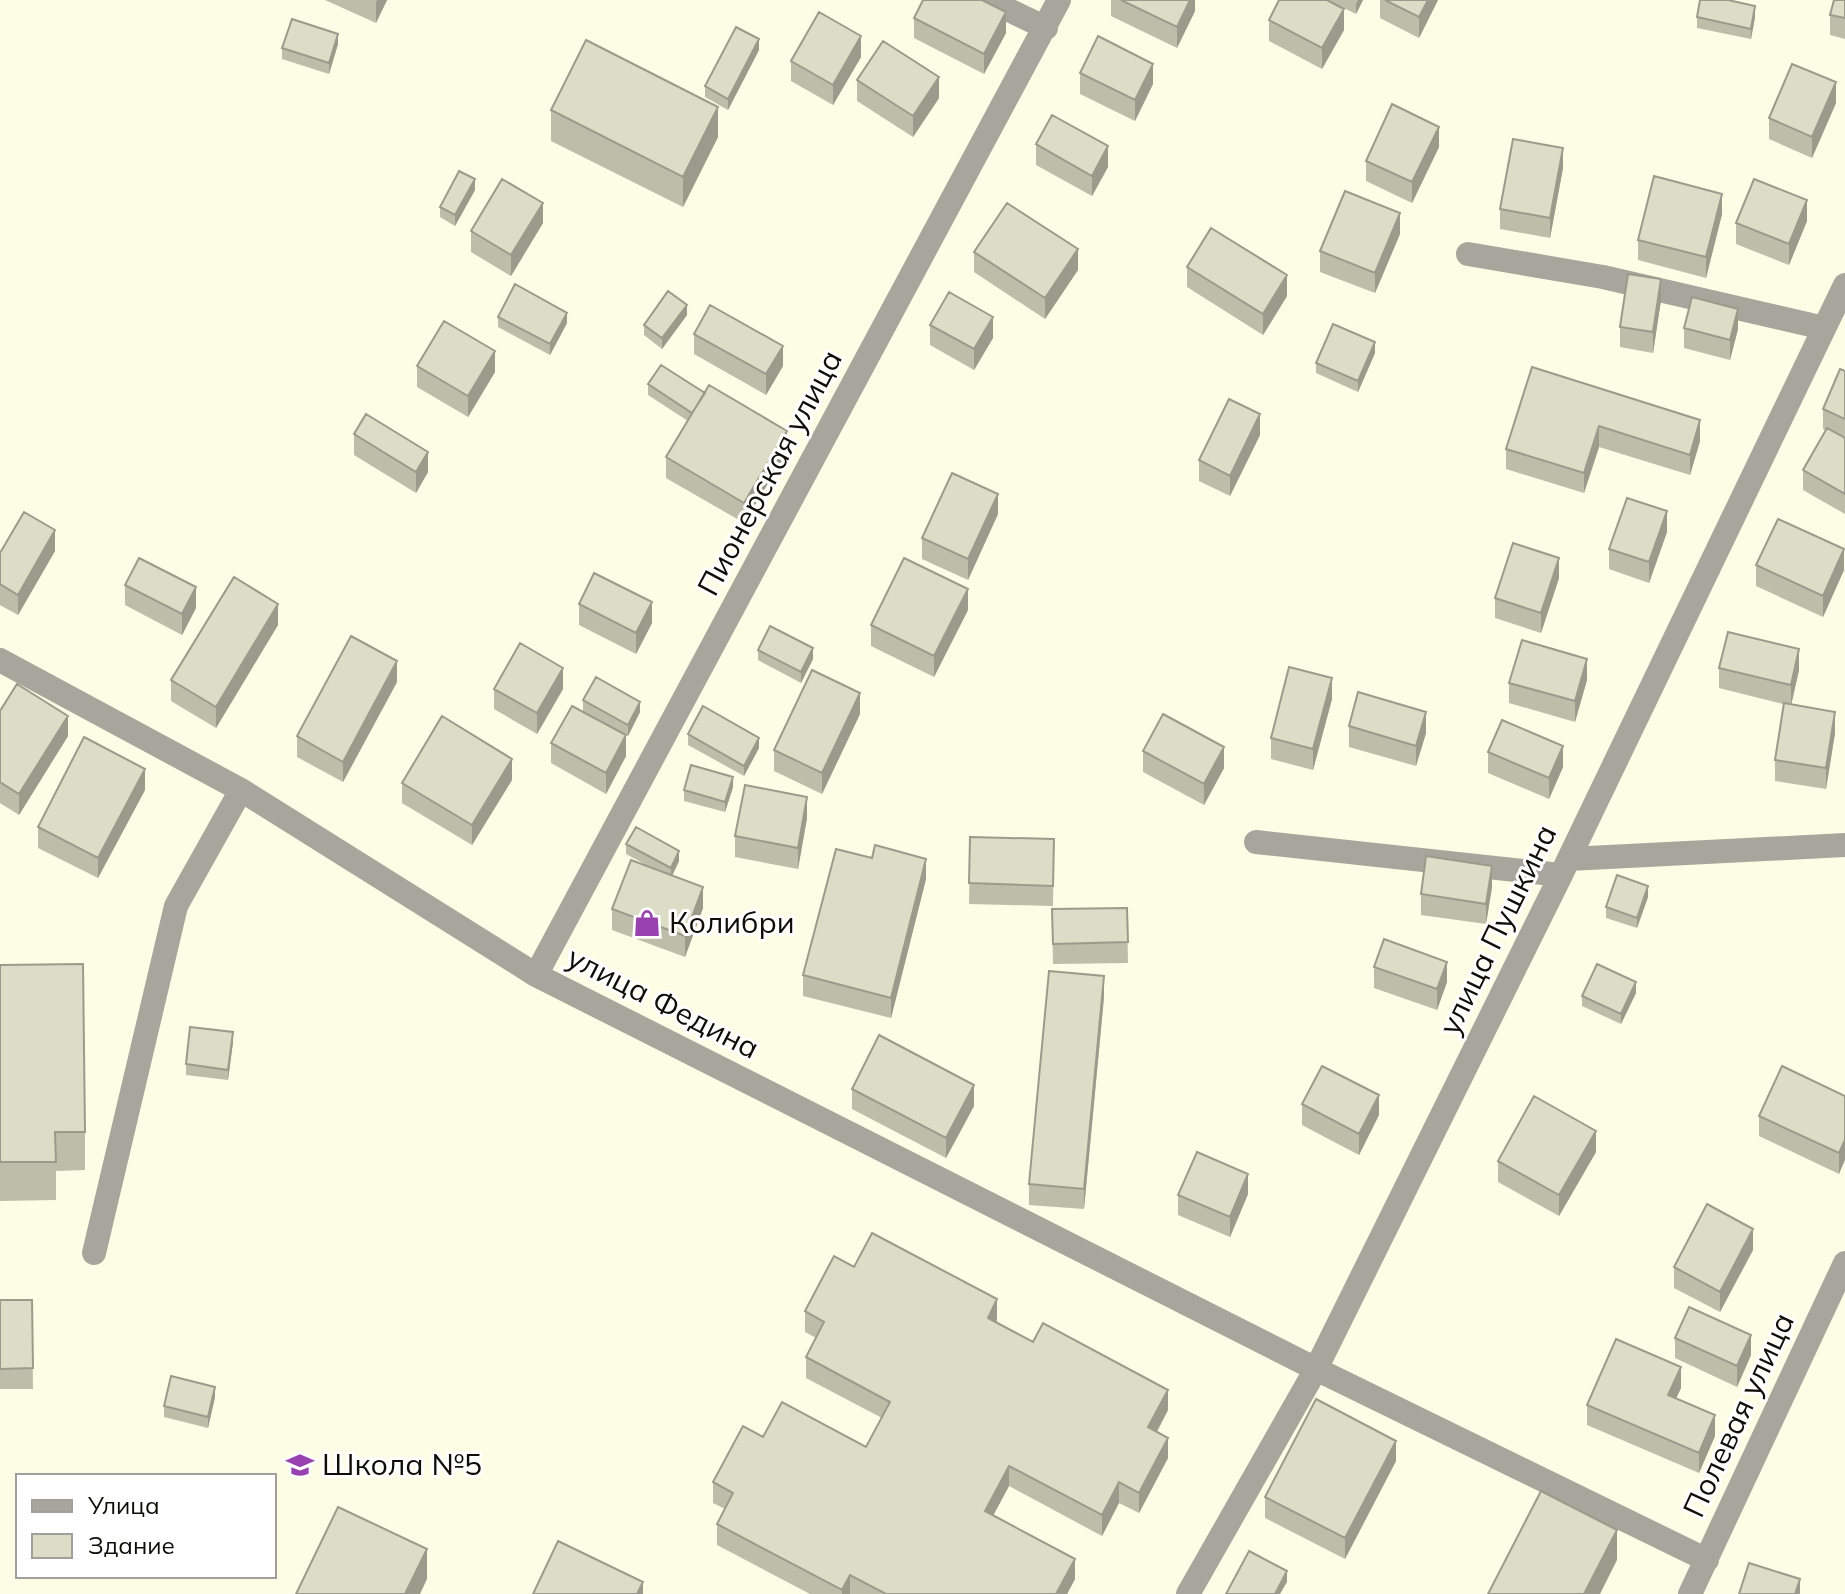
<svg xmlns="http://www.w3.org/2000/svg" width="1845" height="1594" viewBox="0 0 1845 1594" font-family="Mulish,sans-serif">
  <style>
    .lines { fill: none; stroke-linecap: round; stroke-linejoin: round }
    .minor { stroke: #a6a69c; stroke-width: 24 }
    .wall { fill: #bdbeaa }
    .shaded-wall { fill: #9a9b8b }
    .building { fill: #dcddc6; stroke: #9a9b8b; stroke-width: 2 }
    .labels { text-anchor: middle; stroke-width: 6; stroke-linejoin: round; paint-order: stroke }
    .street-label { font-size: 30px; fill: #0e0e07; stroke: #fff }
    .poi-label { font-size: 30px; fill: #0e0e07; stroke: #fff; text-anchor: start }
  </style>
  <rect width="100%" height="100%" fill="#fcfde5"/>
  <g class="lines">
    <path class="minor" d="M988,0L1046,28
      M1468,254L1603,277L1824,328
      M0,660L241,790L536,975L1316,1369L1707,1560
      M1256,842L1561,875
      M1569,859L1845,845
      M536,975L1059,0
      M94,1253L176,906L241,790
      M1188,1594L1316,1369L1561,875L1845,285
      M1690,1594L1845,1263"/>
  </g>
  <path class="wall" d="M325,0H387L376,23Z
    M1111,0H1195V11L1177,48L1111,16Z
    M1327,0H1363L1356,14Z
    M1380,0H1438L1419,38L1380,18Z
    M1845,0V39L1830,35V15Z
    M1697,17H1755L1751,39L1697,28Z
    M914,18L1006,33L984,74L914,38Z
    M1269,20L1344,30L1322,69L1269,41Z
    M338,44L329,74L282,59V48Z
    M759,50L728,110L705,97V86Z
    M861,57L833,105L791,81V61Z
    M1080,73L1153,84L1135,121L1080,94Z
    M857,80L939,98L913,137L857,101Z
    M1836,103L1812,158L1769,139V118Z
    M551,110L718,137L683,207L551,141Z
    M1036,144L1108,167L1092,196L1036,165Z
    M1439,147L1412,203L1366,181V161Z
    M1563,168L1550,238L1500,229V209Z
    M475,190L455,226L440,217V207Z
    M1722,214L1706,278L1638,260V240Z
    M1807,221L1789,265L1736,244V223Z
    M543,223L511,276L471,252V231Z
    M1400,234L1375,293L1320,272V251Z
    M974,252L1078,270L1045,319L974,272Z
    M1187,267L1287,296L1263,335L1187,287Z
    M1661,300L1653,353L1620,347V327Z
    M687,315L662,349L644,335V325Z
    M498,317L567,323L550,355L498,327Z
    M930,325L993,338L974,370L930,345Z
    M1684,328L1738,329L1730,360L1684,348Z
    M694,334L783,366L766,395L694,354Z
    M1375,353L1358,392L1316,373V363Z
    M417,366L495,372L468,417L417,387Z
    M1532,367L1700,441L1690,475L1599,447L1584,493L1506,469V449Z
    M1845,371V514L1803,490V470L1826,431L1823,429V409Z
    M648,384L787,452L744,523L666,478V457L688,421L648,395Z
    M354,434L428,472L416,493L354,455Z
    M1260,435L1230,496L1199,481V460Z
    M998,514L968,580L922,559V538Z
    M1667,532L1649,583L1609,569V549Z
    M55,551L18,615L0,605V553Z
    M1756,565L1844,570L1823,617L1756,586Z
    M1559,578L1541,633L1495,618V598Z
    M125,585L196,608L182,635L125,605Z
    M579,604L652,623L636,654L579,625Z
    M968,610L934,677L871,646V625Z
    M278,625L216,728L171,701V680Z
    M758,650L813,659L801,683L758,660Z
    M1719,668L1799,670L1791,704L1835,733L1826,789L1775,781V760L1783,704L1719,688Z
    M1587,680L1575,722L1509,703V683Z
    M397,682L343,782L297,757V736Z
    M494,689H563L537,734L494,709Z
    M1332,699L1313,770L1271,759V738Z
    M583,700L640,712L628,736L583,711Z
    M0,711L68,736L19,815L0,803Z
    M860,714L822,794L774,771V750Z
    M1349,726L1426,733L1416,766L1349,747Z
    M688,734L759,748L744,776L688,745Z
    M551,743L626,756L606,794L551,763Z
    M1143,751L1224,768L1204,805L1143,772Z
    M1488,752L1563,767L1549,799L1488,773Z
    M512,780L472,845L402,803V783Z
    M733,787L725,812L684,801V790Z
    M145,790L98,878L38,848V827Z
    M807,818L798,869L735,857V836Z
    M970,837L1054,839L1053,906L969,904Z
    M626,844L679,861L672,876L703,908L685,957L612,930V909L650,867L626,854Z
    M926,879L891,1018L803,996V975Z
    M1492,887L1486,924L1421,915V894Z
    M1648,897L1637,928L1606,918V907Z
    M1127,908L1128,963L1053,964L1052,909Z
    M0,965L85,1132V1170L56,1171V1200L0,1201Z
    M1374,967L1447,982L1437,1010L1374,988Z
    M1636,993L1621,1024L1582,1006V996Z
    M1104,997L1084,1209L1029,1205V1184Z
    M233,1042L228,1080L186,1075V1064Z
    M852,1089L974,1106L946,1158L852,1109Z
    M1845,1096L1839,1174L1759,1136V1116Z
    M1302,1104L1379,1115L1359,1155L1302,1125Z
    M1596,1152L1559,1216L1498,1182V1161Z
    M1248,1194L1230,1237L1178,1215V1195Z
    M1753,1250L1720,1312L1674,1288V1267Z
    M854,1267L997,1320L996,1322L1033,1342L1168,1410L1157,1432L1168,1458L1139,1513L1119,1503L1102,1536L1009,1486L993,1515L1075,1579L1067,1594H810L717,1545V1524L725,1509L713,1503V1482L763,1437L866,1447L882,1418L806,1378V1357L816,1338L805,1332V1311Z
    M0,1300H32L33,1389H0Z
    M1675,1338L1751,1355L1737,1387L1675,1358Z
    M1681,1388L1676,1398L1715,1436L1699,1473L1587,1425V1405Z
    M215,1397L208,1428L164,1417V1406Z
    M1396,1461L1345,1559L1265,1518V1497Z"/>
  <path class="shaded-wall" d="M377,0H387L376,23V3Z
    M1190,0H1195V11L1177,48V27Z
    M1358,0H1363L1356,14V4Z
    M1428,0H1438L1419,38V17Z
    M1755,6V17L1751,39V29Z
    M1344,9V30L1322,69V48Z
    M1006,12V33L984,74V54Z
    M338,34V44L329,74V63Z
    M861,36V57L833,105V85Z
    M759,39V50L728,110V99Z
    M1153,64V84L1135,121V100Z
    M939,77V98L913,137V116Z
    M1836,82V103L1812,158V137Z
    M718,107V137L683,207V177Z
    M1439,127V147L1412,203V182Z
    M1108,146V167L1092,196V176Z
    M1563,148V168L1550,238V218Z
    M475,179V190L455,226V215Z
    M1722,194V214L1706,278V257Z
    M1807,200V221L1789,265V244Z
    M543,203V223L511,276V255Z
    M1400,213V234L1375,293V273Z
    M1078,249V270L1045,319V298Z
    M1287,275V296L1263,335V314Z
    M1661,279V300L1653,353V332Z
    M687,305V315L662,349V338Z
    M1738,309V329L1730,360V340Z
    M567,313V323L550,355V344Z
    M993,317V338L974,370V349Z
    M1375,342V353L1358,392V381Z
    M783,346V366L766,395V374Z
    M495,351V372L468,417V396Z
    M1260,414V435L1230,496V476Z
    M1700,420V441L1690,475V455Z
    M1599,426V447L1584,493V473Z
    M787,431V452L744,523V503Z
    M428,452V472L416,493V472Z
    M998,494V514L968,580V559Z
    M1667,511V532L1649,583V562Z
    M55,530V551L18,615V595Z
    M1844,549V570L1823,617V596Z
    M1559,558V578L1541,633V613Z
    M196,587V608L182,635V614Z
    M968,589V610L934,677V656Z
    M652,602V623L636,654V633Z
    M278,604V625L216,728V707Z
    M813,648V659L801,683V672Z
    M1799,649V670L1791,706V685Z
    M1587,659V680L1575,722V701Z
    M397,661V682L343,782V762Z
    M563,668V689L537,734V713Z
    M1332,678V699L1313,770V749Z
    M860,693V714L822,794V773Z
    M640,702V712L628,736V725Z
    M1426,712V733L1416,766V746Z
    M1835,712V733L1826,789V768Z
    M68,716V736L19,815V794Z
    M626,735V756L606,794V773Z
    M759,738V748L744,776V766Z
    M1563,746V767L1549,799V778Z
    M1224,747V768L1204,805V784Z
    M512,759V780L472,845V825Z
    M145,769V790L98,878V858Z
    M733,777V787L725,812V802Z
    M807,797V818L798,869V848Z
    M679,851V861L671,878V868Z
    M926,859V879L891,1018V998Z
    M1492,866V887L1486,924V904Z
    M1648,886V897L1637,928V918Z
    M703,887V908L685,957V936Z
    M1447,962V982L1437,1010V989Z
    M1104,976V997L1084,1209V1189Z
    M1636,982V993L1621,1024V1014Z
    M233,1032V1042L228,1080V1070Z
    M974,1085V1106L946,1158V1138Z
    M1379,1095V1115L1359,1155V1134Z
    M1596,1131V1152L1559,1216V1195Z
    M1845,1140V1160L1839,1174V1153Z
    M1248,1174V1194L1230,1237V1217Z
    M1753,1229V1250L1720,1312V1292Z
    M997,1299V1320L988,1339V1318Z
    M1751,1335V1355L1737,1387V1366Z
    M1681,1367V1388L1668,1416V1395Z
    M215,1387V1397L208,1428V1417Z
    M1168,1390V1410L1148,1448V1427Z
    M1715,1415V1436L1699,1473V1453Z
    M1168,1438V1458L1139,1513V1493Z
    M1396,1441V1461L1345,1559V1538Z
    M1009,1466V1486L985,1531V1511Z
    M1119,1482V1503L1102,1536V1515Z
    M1617,1530V1560L1600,1594H1584Z
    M427,1549V1579L420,1594H405Z
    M1075,1559V1579L1067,1594H1056Z
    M1287,1571V1582L1280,1594H1275Z
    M850,1575V1594H842V1590Z
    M1800,1579V1594H1795Z
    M643,1582V1594H637Z"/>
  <path class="building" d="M923,0H982L1006,12L984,54L914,18Z
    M1121,0H1190L1177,27Z
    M1279,0H1327L1344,9L1322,48L1269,20Z
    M1385,0H1428L1419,17Z
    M1700,0H1728L1755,6L1751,29L1697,17Z
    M1834,0H1845V18L1830,15Z
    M819,12L861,36L833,85L791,61Z
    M292,19L338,34L329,63L282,48Z
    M736,27L759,39L728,99L705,86Z
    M1098,36L1153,64L1135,100L1080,73Z
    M586,40L718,107L683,177L551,110Z
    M883,41L939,77L913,116L857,80Z
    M1792,64L1836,82L1812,137L1769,118Z
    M1392,104L1439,127L1412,182L1366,161Z
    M1052,115L1108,146L1092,176L1036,144Z
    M1513,139L1563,148L1550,218L1500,209Z
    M459,171L475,179L455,215L440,207Z
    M1654,176L1722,194L1706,257L1638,240Z
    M502,179L543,203L511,255L471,231Z
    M1754,179L1807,200L1789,244L1736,223Z
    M1345,191L1400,213L1375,273L1320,251Z
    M1007,203L1078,249L1045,298L974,252Z
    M1211,228L1287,275L1263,314L1187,267Z
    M1628,274L1661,279L1653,332L1620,327Z
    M515,284L567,313L550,344L498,317Z
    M668,291L687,305L662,338L644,325Z
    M949,292L993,317L974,349L930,325Z
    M1692,297L1738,309L1730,340L1684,328Z
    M710,305L783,346L766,374L694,334Z
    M444,321L495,351L468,396L417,366Z
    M1333,324L1375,342L1358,381L1316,363Z
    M661,365L705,393L692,413L648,384Z
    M1532,367L1700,420L1690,455L1599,426L1584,473L1506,449Z
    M1840,369L1845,371V419L1823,409Z
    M709,385L787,431L744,503L666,457Z
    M1229,399L1260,414L1230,476L1199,460Z
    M366,414L428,452L416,472L354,434Z
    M1827,428L1845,438V494L1803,470Z
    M952,473L998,494L968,559L922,538Z
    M1627,498L1667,511L1649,562L1609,549Z
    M24,512L55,530L18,595L0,584V553Z
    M1778,519L1844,549L1823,596L1756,565Z
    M1513,543L1559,558L1541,613L1495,598Z
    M139,558L196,587L182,614L125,585Z
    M904,558L968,589L934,656L871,625Z
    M594,573L652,602L636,633L579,604Z
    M234,577L278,604L216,707L171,680Z
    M770,626L813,648L801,672L758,650Z
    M1728,632L1799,649L1791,685L1719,668Z
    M351,636L397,661L343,762L297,736Z
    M1522,640L1587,659L1575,701L1509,683Z
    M520,643L563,668L537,713L494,689Z
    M1289,667L1332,678L1313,749L1271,738Z
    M812,670L860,693L822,773L774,750Z
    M596,677L640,702L628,725L583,700Z
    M17,684L68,716L19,794L0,782V711Z
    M1358,692L1426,712L1416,746L1349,726Z
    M1784,703L1835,712L1826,768L1775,760Z
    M572,706L626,735L606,773L551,743Z
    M703,706L759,738L744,766L688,734Z
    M1163,714L1224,747L1204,784L1143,751Z
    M442,716L512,759L472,825L402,783Z
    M1502,720L1563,746L1549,778L1488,752Z
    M84,737L145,769L98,858L38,827Z
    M691,765L733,777L725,802L684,790Z
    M745,785L807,797L798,848L735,836Z
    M636,827L679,851L671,868L626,844Z
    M970,837L1054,839L1053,886L969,883Z
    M875,845L926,859L891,998L803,975L836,849L872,858Z
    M1426,856L1492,866L1486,904L1421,894Z
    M631,860L703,887L685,936L612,909Z
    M1617,875L1648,886L1637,918L1606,907Z
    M1127,908L1128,942L1053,944L1052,909Z
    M1384,939L1447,962L1437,989L1374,967Z
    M83,964L85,1132H55L56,1162H0V965Z
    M1597,964L1636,982L1621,1014L1582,996Z
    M1049,971L1104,976L1084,1189L1029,1184Z
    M190,1027L233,1032L228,1070L186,1064Z
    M879,1035L974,1085L946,1138L852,1089Z
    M1322,1066L1379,1095L1359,1134L1302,1104Z
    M1782,1066L1845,1096V1140L1839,1153L1759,1116Z
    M1534,1096L1596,1131L1559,1195L1498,1161Z
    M1197,1152L1248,1174L1230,1217L1178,1195Z
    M1707,1204L1753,1229L1720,1292L1674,1267Z
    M872,1233L997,1299L988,1318L1033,1342L1043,1323L1168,1390L1148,1427L1168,1438L1139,1493L1119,1482L1102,1515L1009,1466L985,1511L1075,1559L1056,1594H886L850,1575L842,1590L717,1524L733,1493L713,1482L743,1426L763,1437L782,1402L866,1447L890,1402L806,1357L824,1322L805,1311L834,1256L854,1267Z
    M0,1300H32L33,1368L0,1369Z
    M1689,1307L1751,1335L1737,1366L1675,1338Z
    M1616,1339L1681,1367L1668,1395L1715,1415L1699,1453L1587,1405Z
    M171,1376L215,1387L208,1417L164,1406Z
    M1316,1399L1396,1441L1345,1538L1265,1497Z
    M1541,1491L1617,1530L1584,1594H1488Z
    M338,1507L427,1549L405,1594H296Z
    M558,1541L643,1582L637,1594H533Z
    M1249,1551L1287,1571L1275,1594H1226Z
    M1749,1563L1800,1579L1795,1594H1739Z"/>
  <defs>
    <g id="shop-bare" transform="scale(2.16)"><path d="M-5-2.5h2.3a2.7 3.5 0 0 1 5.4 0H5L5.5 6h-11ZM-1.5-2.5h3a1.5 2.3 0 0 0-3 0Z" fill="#9742af" stroke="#fff" stroke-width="2.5" paint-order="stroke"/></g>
    <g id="school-bare" transform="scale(2.16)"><path d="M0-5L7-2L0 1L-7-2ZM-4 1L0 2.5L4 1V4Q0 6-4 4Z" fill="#9742af" stroke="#fff" stroke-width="2.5" paint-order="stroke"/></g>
  </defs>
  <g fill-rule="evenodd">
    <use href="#shop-bare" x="647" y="923"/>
    <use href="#school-bare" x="300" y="1465"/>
  </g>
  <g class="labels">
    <g class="street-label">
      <text transform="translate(770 473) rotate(-62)" y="10">Пионерская улица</text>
      <text transform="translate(1498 930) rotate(-64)" y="10">улица Пушкина</text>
      <text transform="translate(663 1003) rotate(27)" y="10">улица Федина</text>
      <text transform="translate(1739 1415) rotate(-65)" y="10">Полевая улица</text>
    </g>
    <g class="poi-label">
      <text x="669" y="933">Колибри</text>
      <text x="322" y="1475">Школа №5</text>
    </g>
  </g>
  <rect x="16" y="1474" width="260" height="104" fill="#ffffff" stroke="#9f9f9c" stroke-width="2"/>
  <rect x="32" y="1500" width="40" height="12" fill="#a6a69c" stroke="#9f9f9c" stroke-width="2"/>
  <text x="88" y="1514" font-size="24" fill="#0e0e07">Улица</text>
  <rect x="32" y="1534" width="40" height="24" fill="#dcddc6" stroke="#9f9f9c" stroke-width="2"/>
  <text x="88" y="1554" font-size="24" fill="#0e0e07">Здание</text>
</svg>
